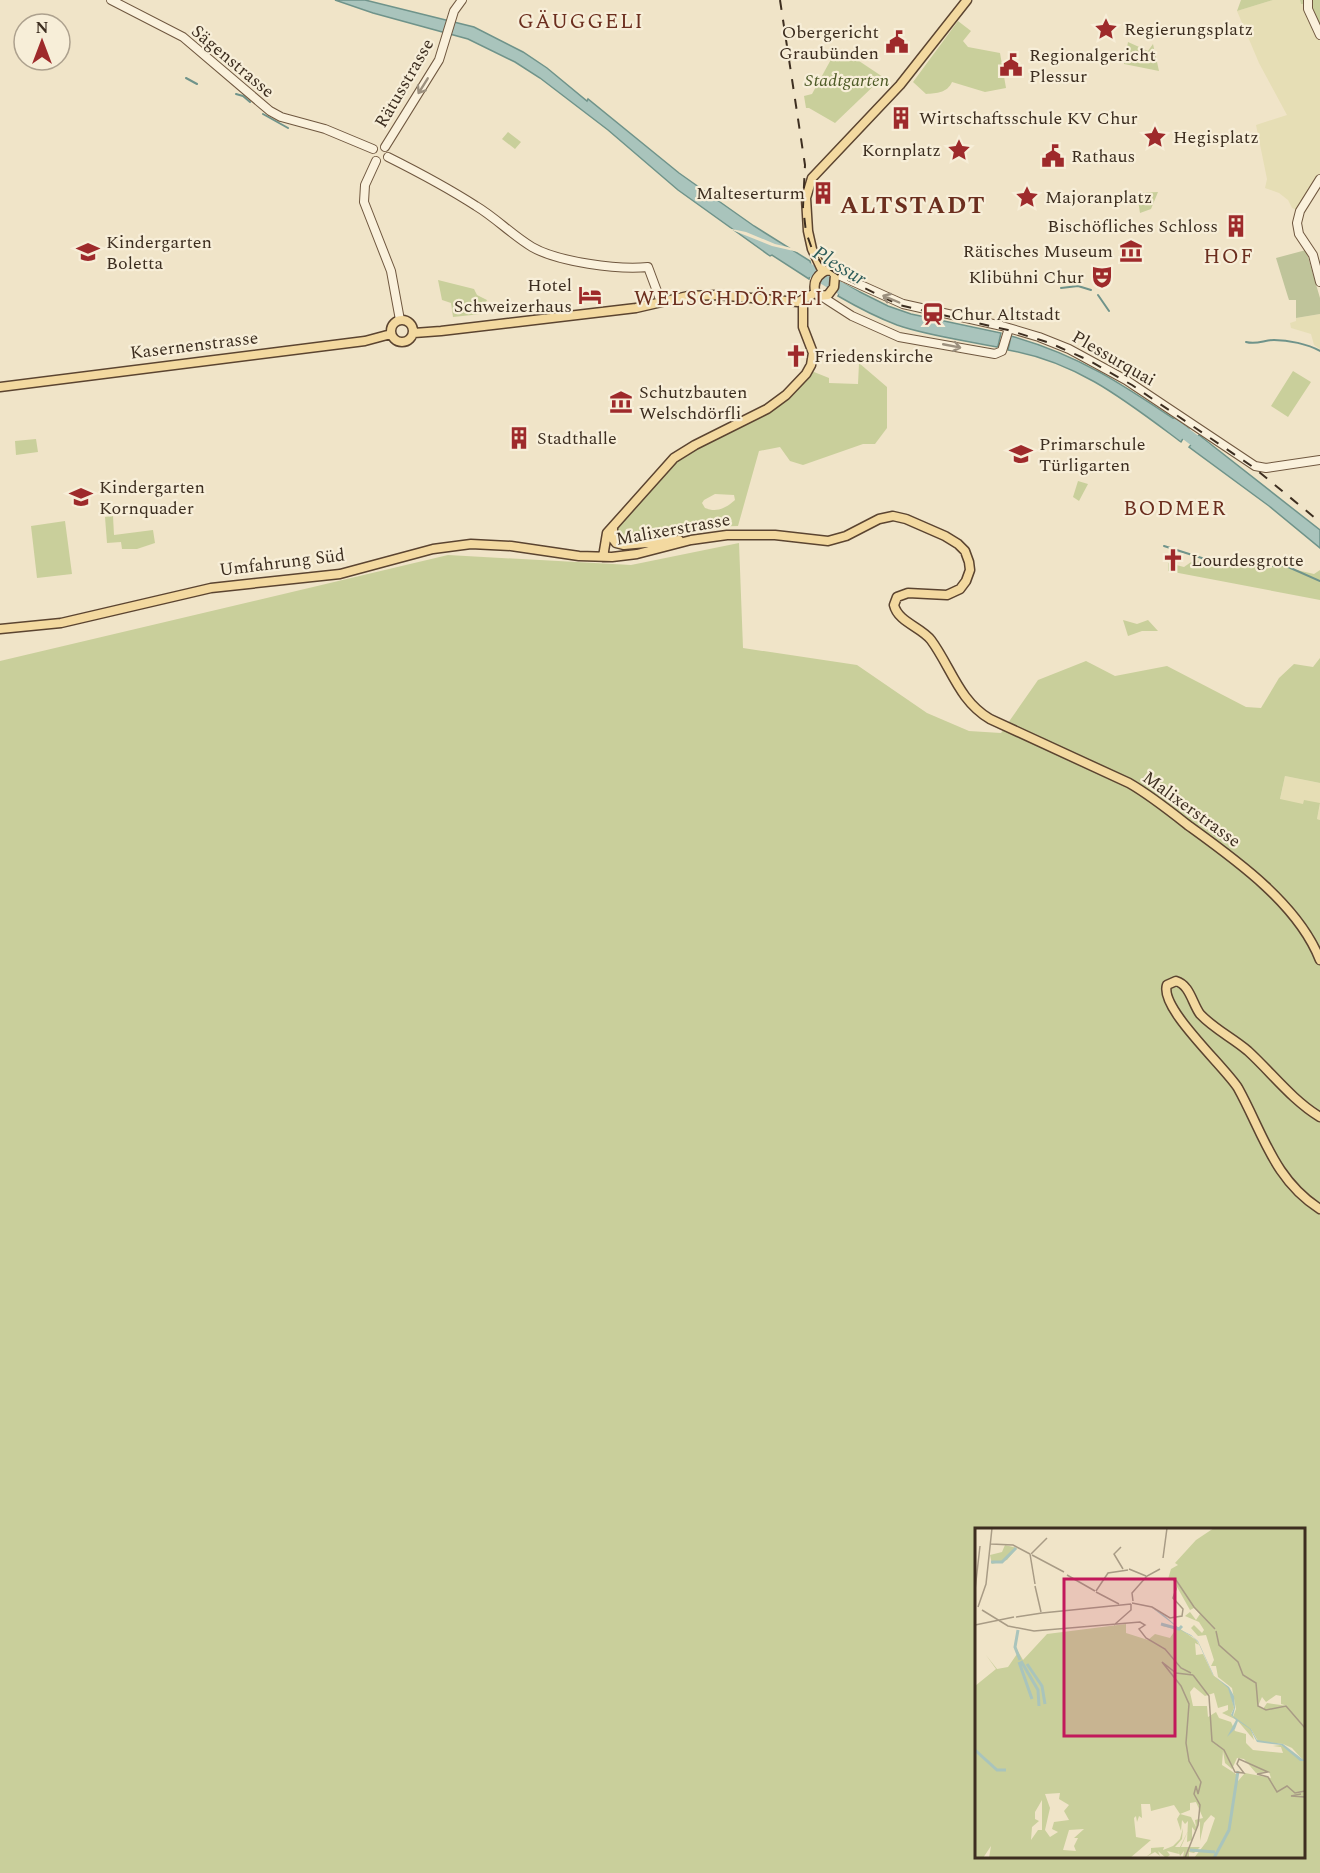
<svg xmlns="http://www.w3.org/2000/svg" width="1320" height="1873" viewBox="0 0 1320 1873" font-family="Spectral,serif">
  <style>
    .farmland { fill: #e6deb5 }
    .green { fill: #c9cf9b; fill-rule: evenodd }
    .cemetery { fill: #bfc49a }
    .water { fill: #a9c4bc; stroke: #6f938a; stroke-width: 1.5 }
    .pier { fill: #f0e4c8 }
    .lines { fill: none; stroke-linecap: round; stroke-linejoin: round }
    .stream { stroke: #6f938a; stroke-width: 2 }
    .river { stroke: #a9c4bc; stroke-width: 12 }
    .secondary-casing { stroke: #6f573f; stroke-width: 10 }
    .primary-casing { stroke: #5b4430; stroke-width: 11 }
    .secondary { stroke: #faf1dc; stroke-width: 8 }
    .primary { stroke: #f3d9a0; stroke-width: 8 }
    .rail { stroke: #3d2e20; stroke-width: 2; stroke-dasharray: 10 10; stroke-linecap: butt }
    .oneway { stroke: #9c907e }
    .labels { text-anchor: middle; stroke-width: 4.5; stroke-linejoin: round; paint-order: stroke }
    .poi-label { font-size: 18px; fill: #3d2e20; stroke: #f7eed8; text-anchor: start }
    .street-label { font-size: 18px; fill: #3d2e20; stroke: #f7eed8 }
    .park-label { font-size: 18px; font-style: italic; fill: #4d5a26; stroke: #f7eed8 }
    .water-label { font-size: 20px; font-style: italic; fill: #2f5d5a; stroke: #f7eed8 }
    .quarter-label { font-size: 21px; letter-spacing: 1.5px; fill: #6b2e1e; stroke: #f7eed8 }
    .district-label { font-size: 24px; font-weight: bold; letter-spacing: 1.5px; fill: #6b2e1e; stroke: #f7eed8 }
    .inset-river { fill: none; stroke: #a9c4bc; stroke-width: 3 }
    .inset-road { fill: none; stroke: #a89b85; stroke-width: 1.5 }
    .view { fill: #c2185b; fill-opacity: 0.15; stroke: #c2185b; stroke-width: 3 }
    .inset-edge { fill: none; stroke: #3d2e20; stroke-width: 3 }
  </style>
  <rect width="100%" height="100%" fill="#f0e4c8"/>
  <path class="farmland" d="M1273,0H1300L1301,4H1307L1320,35V179L1300,211L1292,208L1288,200L1279,193L1265,188L1267,179L1256,125L1287,115L1259,63L1237,11Z
    M1320,314V349L1314,345L1311,334L1291,328L1290,323L1296,321V318Z
    M1285,776L1320,783V820L1317,819L1320,804L1303,805L1280,800Z"/>
  <path class="green" d="M1241,0H1273L1237,11Z
    M1300,0H1320V35L1307,4H1301Z
    M958,21L971,31L963,41L968,47L1000,53L1006,88L985,92L952,82C947,93 937,93 926,94L913,82Z
    M1128,42L1148,51L1153,44L1159,71L1124,64Z
    M844,51L883,77L835,123L809,108H806L804,96L812,94L834,54Z
    M508,132L521,142L515,149L502,139Z
    M1158,192L1151,209L1140,213L1137,193Z
    M438,280L474,289L477,295L487,300L481,314L453,317L451,303L442,300Z
    M859,363L887,387V428L875,444H863L803,465L790,461L780,447L759,451L738,526L703,527L629,540L620,538L613,540L612,533L667,465L759,413L809,370L829,378V383L858,384ZM715,494L734,495L735,500C726,508 717,513 705,508L702,503L704,500Z
    M1293,371L1311,382L1288,417L1271,406Z
    M36,439L38,452L16,455L15,441Z
    M1078,481L1088,484L1079,501L1073,497Z
    M113,516L114,535L153,530L155,543L137,549H122L121,542L107,543L105,517Z
    M65,521L72,574L37,578L31,526Z
    M739,543L743,648L857,665L927,713L969,731L1001,733L1038,680L1086,661L1115,676L1167,666L1246,707L1261,708L1279,678L1294,664L1313,667L1320,658V783L1285,776L1280,799L1303,804L1304,800L1320,803L1317,819L1320,820V1873H0V661L448,555L631,565ZM976,1530H1304V1856H976Z
    M1194,560L1230,567H1284L1314,574L1320,570V600L1168,571V563L1184,567Z
    M1123,620L1137,624L1148,620L1158,631H1142L1128,636Z"/>
  <path class="cemetery" d="M1306,250L1320,298V314L1296,318V300H1289L1288,297L1276,258Z"/>
  <path class="water" d="M335,0H365L474,27L523,52L547,68L587,101L588,99L679,173L754,226L810,261L812,269L809,279L772,255L770,256L678,190L608,130L540,78L515,62L468,39L373,13Z
    M844,284L888,306L911,314L1001,333L998,346L997,347C963,340 929,336 897,325C876,317 857,307 838,296Z
    M1011,336C1083,356 1128,388 1189,429L1181,442C1126,401 1078,362 1008,350Z
    M1199,435L1320,530V548L1269,506L1189,447Z"/>
  <path class="pier" d="M727,228L746,232L775,244L796,249L798,252L772,246Z"/>
  <g class="lines">
    <path class="stream" d="M186,78L197,84
      M236,94L243,96L250,102
      M263,114L288,128
      M1061,288L1078,286L1091,290
      M1098,295L1109,311
      M1246,342C1257,345 1264,340 1274,340C1288,340 1308,344 1320,351
      M1164,546L1227,566H1286L1320,581"/>
    <path class="river" d="M798,263L855,297
      M1174,425L1206,449"/>
    <g class="secondary-casing">
      <path id="secondary" d="M111,0L183,37L270,111L281,117L325,129L373,149
        M1308,0V9L1320,35
        M385,147L439,60L454,11L462,0
        M388,157C418,172 448,188 476,206C496,218 512,235 532,247C558,262 618,270 648,267L661,302
        M376,161L365,185L364,202L391,271L400,320
        M1320,179L1300,211L1297,223L1299,234L1313,255L1320,282
        M834,273L903,304L1002,326L1039,337L1069,349L1126,380L1255,466L1266,468L1320,460
        M821,296L852,316L899,337L995,354L1002,351L1009,328"/>
    </g>
    <g class="primary-casing">
      <path id="primary" d="M827,270L832,271L835,275L834,287L828,295L819,296L815,291C813,281 818,274 827,270Z
        M823,272L812,249L808,231L806,198L812,178L900,85L967,0
        M391 331a11 11 0 1 1 22 0a11 11 0 1 1-22 0Z
        M414,333L441,331L636,308L688,296L716,295L798,302L815,293
        M0,387L365,341L391,334
        M613,528V539L616,543L624,545L679,540
        M603,557L607,533L674,458L695,445L767,409L786,395L806,374L811,365L813,353L803,327V301
        M0,629L61,623L211,588L340,574L433,549L471,544L511,546L579,556L612,557L637,554L691,540L727,535H775L828,541L846,536L879,519L893,516L906,519L945,536L958,544L965,551L969,562L970,570L966,581L960,589L947,595L908,593L897,597L894,605C898,622 921,627 931,640C951,667 959,701 990,719L1129,783C1150,795 1170,811 1189,826C1236,860 1298,904 1320,960
        M1320,1117C1292,1100 1272,1073 1248,1051C1233,1038 1214,1029 1200,1014C1192,1003 1190,985 1176,981L1167,985C1159,1008 1225,1067 1238,1088C1263,1133 1274,1180 1320,1209"/>
    </g>
    <use href="#secondary" class="secondary"/>
    <use href="#primary" class="primary"/>
    <path class="rail" d="M780,0L805,165L803,207L806,232L812,249L822,264L840,276L899,305L1008,330L1050,343L1088,360L1132,385L1253,467L1320,522"/>
  </g>
  <defs><path id="oneway-shaft" d="M-6 0H5M1.5-3L5.5 0L1.5 3" fill="none" stroke-width="1.6" stroke-linecap="round" stroke-linejoin="round" transform="scale(1.5)"/></defs>
  <g class="oneway">
    <use href="#oneway-shaft" transform="translate(423 86) rotate(122)"/>
    <use href="#oneway-shaft" transform="translate(891 299) rotate(-157)"/>
    <use href="#oneway-shaft" transform="translate(952 346) rotate(11)"/>
  </g>
  <defs>
    <g id="sight-bare" transform="scale(1.8)"><path d="M0-6L1.8-2.2L6-1.7L2.9 1.2L3.7 5.4L0 3.3L-3.7 5.4L-2.9 1.2L-6-1.7L-1.8-2.2Z" fill="#9e2a2b" stroke="#f7eed8" stroke-width="2.5" paint-order="stroke"/></g>
    <g id="civic-bare" transform="scale(1.8)"><path d="M-.6-6.5H3V-4.5H.6V-3L4-1V1h2V6H-6V1h2V-1L-.6-3ZM-1.2 2.5V6h2.4V2.5Z" fill="#9e2a2b" stroke="#f7eed8" stroke-width="2.5" paint-order="stroke"/></g>
    <g id="building-bare" transform="scale(1.8)"><path d="M-4-6H4V6H1V3H-1V6H-4ZM-2.5-4.3h1.7v1.8h-1.7ZM.8-4.3h1.7v1.8H.8ZM-2.5-1h1.7V.8h-1.7ZM.8-1h1.7V.8H.8Z" fill="#9e2a2b" stroke="#f7eed8" stroke-width="2.5" paint-order="stroke"/></g>
    <g id="museum-bare" transform="scale(1.8)"><path d="M0-6L6-3V-2H-6V-3ZM-5-1h2V3h-2ZM-1-1h2V3h-2ZM3-1h2V3H3ZM-6 4H6V6H-6Z" fill="#9e2a2b" stroke="#f7eed8" stroke-width="2.5" paint-order="stroke"/></g>
    <g id="school-bare" transform="scale(1.8)"><path d="M0-5L7-2L0 1L-7-2ZM-4 1L0 2.5L4 1V4Q0 6-4 4Z" fill="#9e2a2b" stroke="#f7eed8" stroke-width="2.5" paint-order="stroke"/></g>
    <g id="theatre-bare" transform="scale(1.8)"><path d="M-5-5.5Q0-4 5-5.5V0Q5 5 0 6Q-5 5-5 0ZM-3.3-2.5H-1v1.5H-3.3ZM1-2.5H3.3v1.5H1ZM-2.8 1Q0 5.5 2.8 1Z" fill="#9e2a2b" stroke="#f7eed8" stroke-width="2.5" paint-order="stroke"/></g>
    <g id="hotel-bare" transform="scale(1.8)"><path d="M-6-4.5h1.5V1H6V5H4.5V3h-9V5H-6ZM-4 0a1.8 1.8 0 1 1 3.6 0ZM.5 0V-2.5h3Q6-2.5 6 0Z" fill="#9e2a2b" stroke="#f7eed8" stroke-width="2.5" paint-order="stroke"/></g>
    <g id="station-bare" transform="scale(1.8)"><path d="M-3-6H3Q5-6 5-4V2Q5 4 3 4L4.5 6H3L1.5 4h-3L-3 6H-4.5L-3 4Q-5 4-5 2V-4Q-5-6-3-6ZM-3.5-4v3h7v-3ZM-3.5 1v1.5H-2V1ZM2 1v1.5H3.5V1Z" fill="#9e2a2b" stroke="#f7eed8" stroke-width="2.5" paint-order="stroke"/></g>
    <g id="church-bare" transform="scale(1.8)"><path d="M-1.2-6h2.4v3.5h3.3v2.4h-3.3V6h-2.4V-.1h-3.3v-2.4h3.3Z" fill="#9e2a2b" stroke="#f7eed8" stroke-width="2.5" paint-order="stroke"/></g>
  </defs>
  <g fill-rule="evenodd">
    <use href="#sight-bare" x="1106" y="29"/>
    <use href="#civic-bare" x="897" y="42"/>
    <use href="#civic-bare" x="1011" y="65"/>
    <use href="#building-bare" x="901" y="118"/>
    <use href="#sight-bare" x="1155" y="137"/>
    <use href="#sight-bare" x="959" y="150"/>
    <use href="#civic-bare" x="1053" y="156"/>
    <use href="#building-bare" x="823" y="193"/>
    <use href="#sight-bare" x="1027" y="197"/>
    <use href="#building-bare" x="1236" y="226"/>
    <use href="#museum-bare" x="1131" y="251"/>
    <use href="#school-bare" x="88" y="252"/>
    <use href="#theatre-bare" x="1102" y="277"/>
    <use href="#hotel-bare" x="590" y="295"/>
    <use href="#station-bare" x="933" y="314"/>
    <use href="#church-bare" x="796" y="356"/>
    <use href="#museum-bare" x="621" y="402"/>
    <use href="#building-bare" x="519" y="438"/>
    <use href="#school-bare" x="1021" y="454"/>
    <use href="#school-bare" x="81" y="497"/>
    <use href="#church-bare" x="1173" y="560"/>
  </g>
  <g class="labels">
    <g class="poi-label">
      <text x="1124" y="35">Regierungsplatz</text>
      <text x="879" y="38" text-anchor="end">Obergericht<tspan x="879" dy="21">Graubünden</tspan></text>
      <text x="1029" y="61">Regionalgericht<tspan x="1029" dy="21">Plessur</tspan></text>
      <text x="919" y="124">Wirtschaftsschule KV Chur</text>
      <text x="1173" y="143">Hegisplatz</text>
      <text x="941" y="156" text-anchor="end">Kornplatz</text>
      <text x="1071" y="162">Rathaus</text>
      <text x="805" y="199" text-anchor="end">Malteserturm</text>
      <text x="1045" y="203">Majoranplatz</text>
      <text x="1218" y="232" text-anchor="end">Bischöfliches Schloss</text>
      <text x="106" y="248">Kindergarten<tspan x="106" dy="21">Boletta</tspan></text>
      <text x="1113" y="257" text-anchor="end">Rätisches Museum</text>
      <text x="1084" y="283" text-anchor="end">Klibühni Chur</text>
      <text x="572" y="291" text-anchor="end">Hotel<tspan x="572" dy="21">Schweizerhaus</tspan></text>
      <text x="951" y="320">Chur Altstadt</text>
      <text x="814" y="362">Friedenskirche</text>
      <text x="639" y="398">Schutzbauten<tspan x="639" dy="21">Welschdörfli</tspan></text>
      <text x="537" y="444">Stadthalle</text>
      <text x="1039" y="450">Primarschule<tspan x="1039" dy="21">Türligarten</tspan></text>
      <text x="99" y="493">Kindergarten<tspan x="99" dy="21">Kornquader</tspan></text>
      <text x="1191" y="566">Lourdesgrotte</text>
    </g>
    <g class="street-label">
      <text transform="translate(233 61) rotate(40)" y="6">Sägenstrasse</text>
      <text transform="translate(404 83) rotate(-60)" y="6">Rätusstrasse</text>
      <text transform="translate(194 345) rotate(-7)" y="6">Kasernenstrasse</text>
      <text transform="translate(1114 358) rotate(30)" y="6">Plessurquai</text>
      <text transform="translate(673 529) rotate(-10)" y="6">Malixerstrasse</text>
      <text transform="translate(282 562) rotate(-7)" y="6">Umfahrung Süd</text>
      <text transform="translate(1192 809) rotate(36)" y="6">Malixerstrasse</text>
    </g>
    <g class="park-label">
      <text x="847" y="86">Stadtgarten</text>
    </g>
    <g class="water-label">
      <text transform="translate(840 265) rotate(31)" y="7">Plessur</text>
    </g>
    <g class="quarter-label">
      <text x="581" y="28">GÄUGGELI</text>
      <text x="1229" y="263">HOF</text>
      <text x="729" y="305">WELSCHDÖRFLI</text>
      <text x="1175" y="515">BODMER</text>
    </g>
    <g class="district-label">
      <text x="913" y="213">ALTSTADT</text>
    </g>
  </g>
  <g transform="translate(975 1528)">
    <rect width="330" height="330" fill="#f0e4c8"/>
    <path d="M239,0H330V330H219L232,313L240,290L236,287L229,295L225,313V293L220,303L217,299V312L212,314L213,293L210,296L207,292L206,303L202,291L205,286L216,289L221,299L220,292L228,290L221,274L215,275V282L205,286L199,277L176,283L175,276H166L167,290L164,288L162,294L161,288L159,290L161,309L176,312L155,330H14L16,318L8,330H0V158L21,141L11,127L22,141L33,139L42,126L39,118L42,107L40,118L48,132L72,106L151,96V105L173,112L180,106L195,110L201,101L187,98H201L221,112L224,117L220,115L221,127L228,126L238,147L254,160L259,180L256,186L258,189L261,181L257,160L243,149L241,138H236L239,132L231,107L223,108L216,100L219,97L227,105L229,102L224,94L210,88L215,84L221,92L225,86L219,80L215,82L197,50L193,51L196,41L203,37L200,35L221,12ZM219,159L230,168L239,165L243,180L253,177V182L247,185L262,192L279,212L276,201L283,213L308,216L317,220L329,233L306,217L298,218L306,219L308,225L278,222L271,215V206L260,203L256,194L244,190L241,184L233,189L232,178H218L215,164ZM301,167L306,168V176L313,178L292,175L288,181L283,178L287,169L291,174ZM248,223L250,235L257,241L262,230L269,231L281,245L294,244L296,250L270,245L263,253L261,246L247,237ZM85,265L84,271L94,277L89,283L94,292L79,294L77,301L83,304L75,309L70,302L75,280L70,266ZM67,272V302H63L56,312L57,299L64,293L60,291V284ZM109,301L99,310H103L99,318L101,323L88,322L94,302ZM30,17L42,20L32,32L17,36L15,27L27,24ZM208,300L207,311L200,319H205L213,303L206,319H225L219,325L214,324V330H208L209,323L205,328L203,322L204,326L192,323L195,327L191,330L183,323L185,328L180,324L171,329L176,325V320L189,319L188,322L198,318L205,311Z" fill="#c9cf9b" fill-rule="evenodd"/>
    <path d="M176,79L189,87L206,102L216,107L223,113L239,148L254,159L259,168L260,180L258,188L276,201L282,212L308,216L330,233H325L306,217L282,214L275,201L263,193L260,201L252,209L261,192L256,187L259,180L253,160L238,147L223,114L218,109L207,103Z" fill="#a9c4bc"/>
    <path class="inset-river" d="M16,34H27L41,20M186,96L204,101L207,98M43,102L40,119L45,132M46,133L63,162L64,178M44,134L57,171M52,136L67,158L70,176M0,222L22,242H31M215,322L240,324M239,330L254,302L263,243"/>
    <path class="inset-road" d="M16,16L38,17L55,26M146,19L139,26L148,41M55,26L60,56M56,26L72,10M57,27L89,44M188,30L192,0M154,41L171,48M92,47L120,63M201,52L219,79L240,101M60,58L66,84M0,62L5,18M121,63L133,45L153,42M121,64L144,76M158,73L157,65L172,48L185,41M157,75L177,79L195,90L207,88L208,81L198,70L201,61L199,50M3,79L11,56L17,0M7,82L33,98L59,103L165,94L170,97L164,101L171,110L190,121L206,140L216,145M67,85L156,76M41,89L67,85M0,97L39,89M139,97L156,82V76M241,103L244,117L263,134L268,147L281,155L283,178L291,182L311,178L330,200M218,147L234,168L237,213L249,222L260,244L269,245L262,236L264,231L293,244L282,246L293,249L302,264L312,258L320,265L330,263M326,266L316,268L330,269M210,330L223,297L225,277L219,266L221,258L223,266L226,254L214,233L211,215L214,176L206,158L187,134L201,145L218,147"/>
    <path class="view" d="M89,51H200V208H89Z"/>
    <rect width="330" height="330" class="inset-edge"/>
  </g>
  <g transform="translate(42 42)"><circle r="28" fill="#f7eed8" stroke="#ada18e" stroke-width="1.5"/>
  <path d="M0-4.5L10 22L0 15L-10 22Z" fill="#9e2a2b"/>
  <text y="-9" font-size="16" font-weight="bold" text-anchor="middle" fill="#3d2e20">N</text>
  </g>
</svg>
